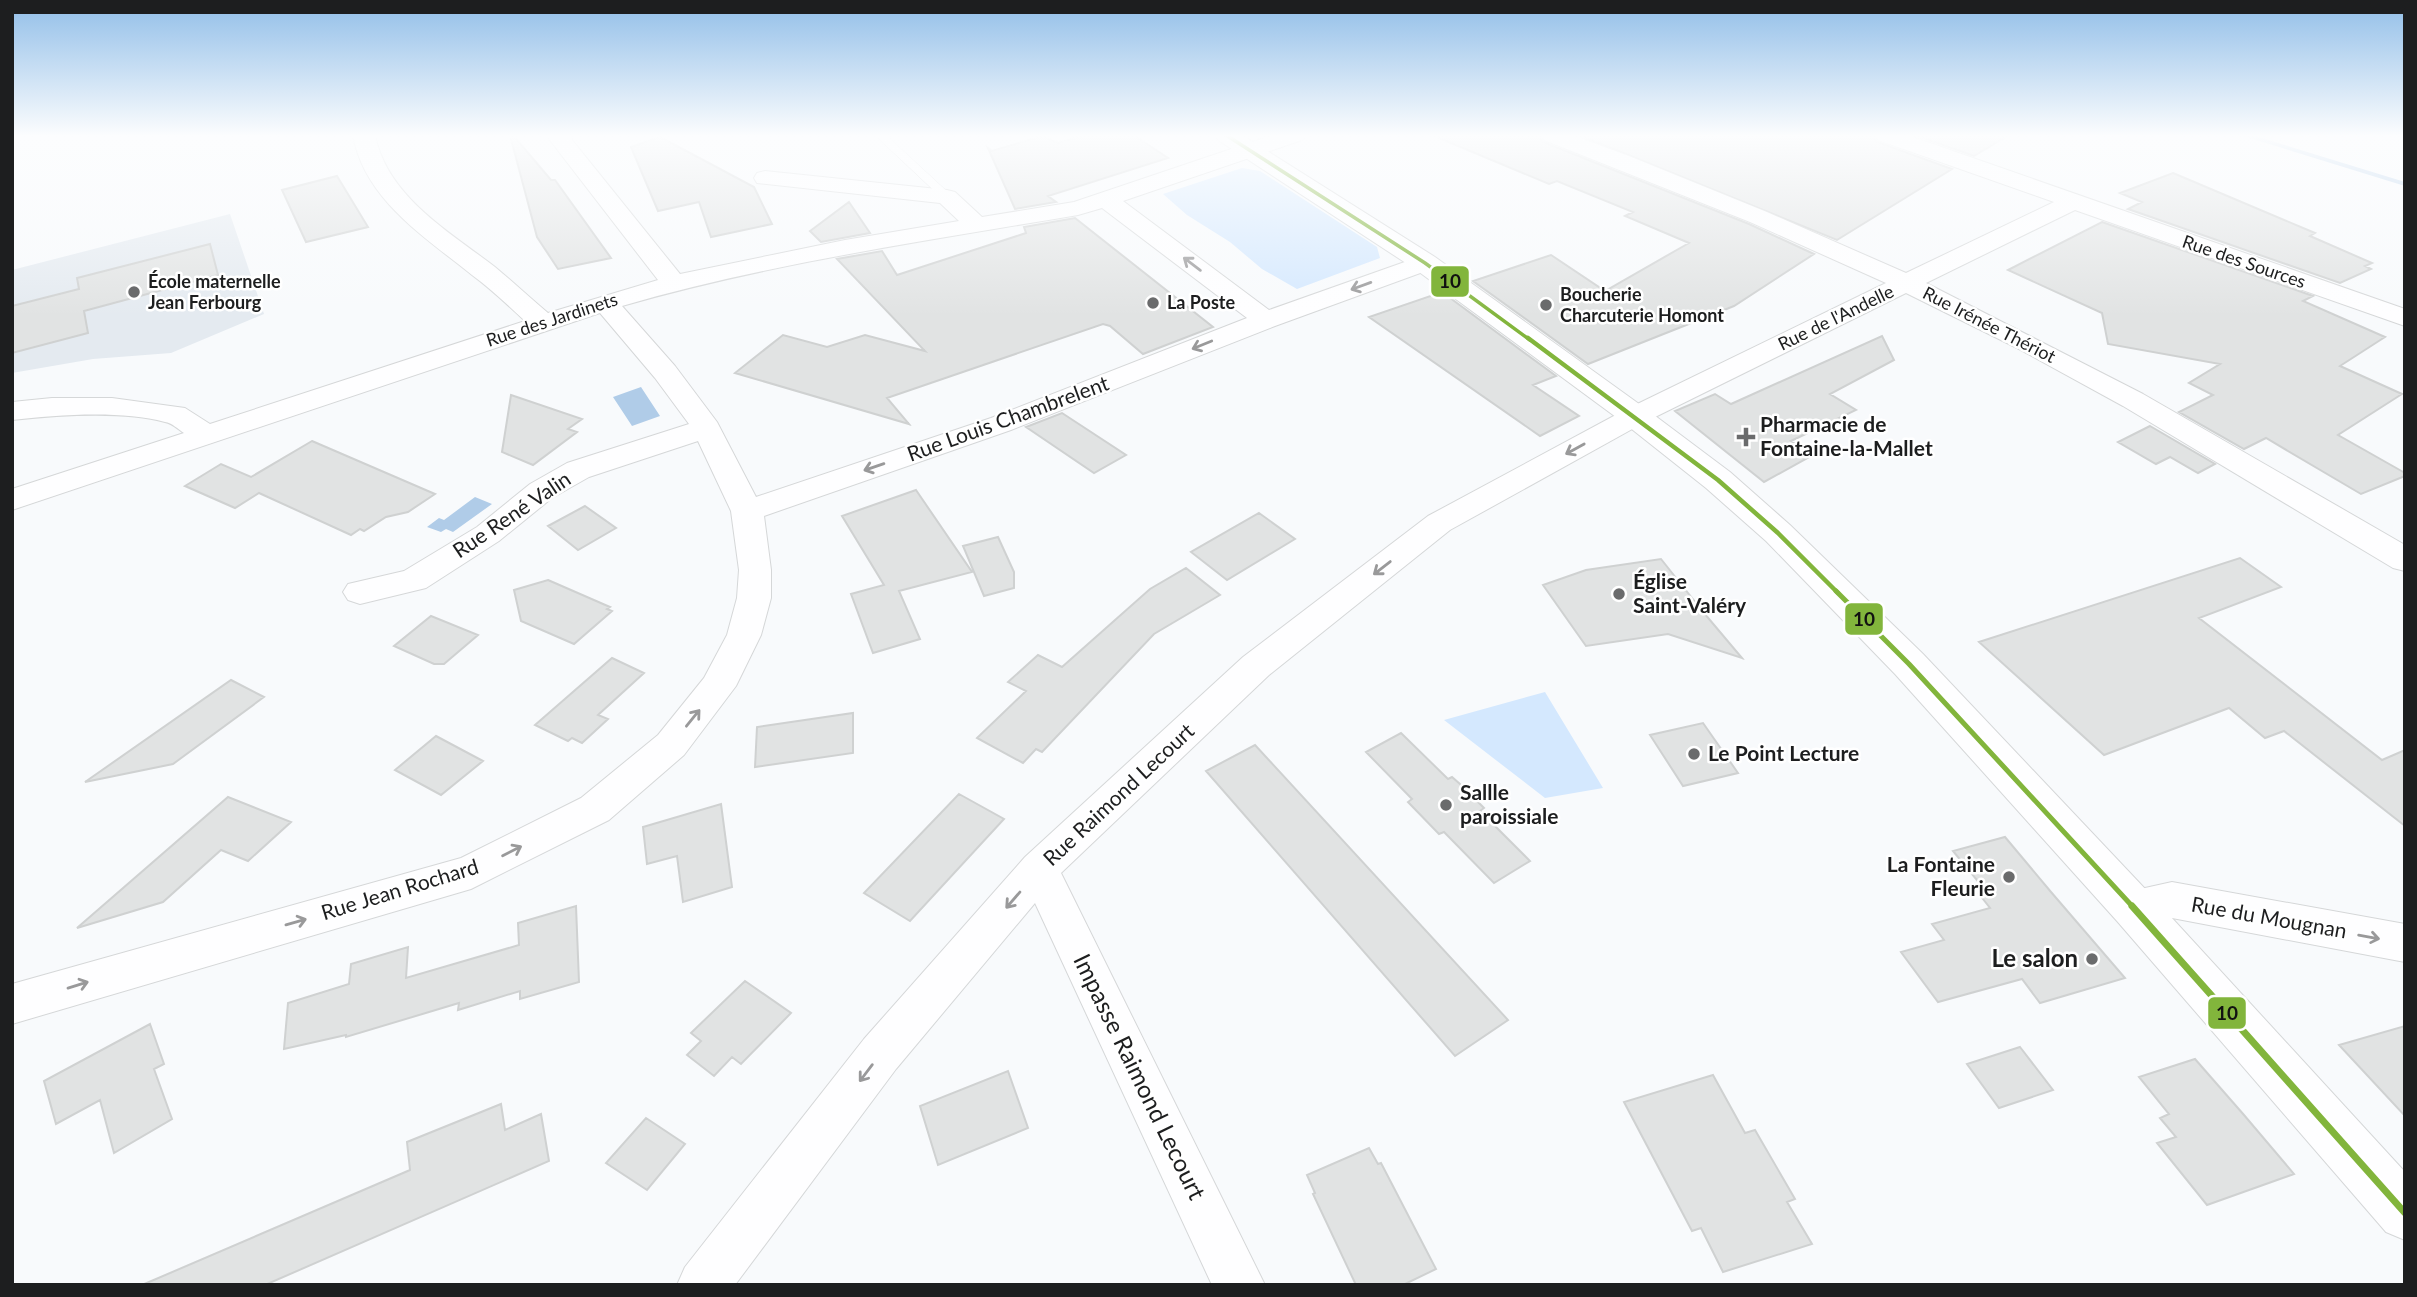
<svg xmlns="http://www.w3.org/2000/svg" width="2417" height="1297" viewBox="0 0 2417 1297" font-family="Lato,sans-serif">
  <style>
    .built { fill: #e4eaf0 }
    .green { fill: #d4e8fe }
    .water { fill: #b0cce8 }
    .building { fill: #e1e3e3; stroke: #cfd1d1; stroke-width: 2 }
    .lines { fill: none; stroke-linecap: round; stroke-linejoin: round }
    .service-casing { stroke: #d5d7d8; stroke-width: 1 }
    .minor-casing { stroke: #d5d7d8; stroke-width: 2 }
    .tertiary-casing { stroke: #d5d7d8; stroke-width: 2 }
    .service { fill: #fefeff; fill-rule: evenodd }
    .minor { fill: #fefeff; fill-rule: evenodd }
    .tertiary { fill: #fefeff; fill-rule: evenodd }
    .bus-1-far3-casing { stroke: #fff; stroke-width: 7 }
    .bus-1-far2-casing { stroke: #fff; stroke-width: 9 }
    .bus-1-far1-casing { stroke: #fff; stroke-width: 10 }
    .bus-1-casing { stroke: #fff; stroke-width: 12 }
    .bus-1-far3 { stroke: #82b53c; stroke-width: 3.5 }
    .bus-1-far2 { stroke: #82b53c; stroke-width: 4.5 }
    .bus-1-far1 { stroke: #82b53c; stroke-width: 5 }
    .bus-1 { stroke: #82b53c; stroke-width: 7 }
    .oneway { stroke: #99999a }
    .poi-dot { fill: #6a6b6c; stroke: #fff; stroke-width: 2.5 }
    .labels { text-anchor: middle; stroke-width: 5; stroke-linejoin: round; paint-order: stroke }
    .far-street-label { font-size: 18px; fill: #1d1e1f; stroke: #fff }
    .far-poi-label { font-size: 18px; font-weight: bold; fill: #1d1e1f; stroke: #fff; text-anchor: start }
    .street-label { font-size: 21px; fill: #1d1e1f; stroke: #fff }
    .poi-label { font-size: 21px; font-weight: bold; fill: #1d1e1f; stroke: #fff; text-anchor: start }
    .near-poi-label { font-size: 24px; font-weight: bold; fill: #1d1e1f; stroke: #fff; text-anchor: end }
    .near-street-label { font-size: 24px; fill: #1d1e1f; stroke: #fff }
    .line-badge { stroke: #fff; stroke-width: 2.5 }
    .pale-badge-label { font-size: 19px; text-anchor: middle; font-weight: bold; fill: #111 }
  </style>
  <rect width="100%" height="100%" fill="#f8fafc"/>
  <path class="built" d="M230,214L264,314L171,353L93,359L12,373V270Z"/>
  <path class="green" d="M1242,168L1260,171L1377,247L1380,258L1297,289L1262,269L1230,242L1187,215L1163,194Z
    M1545,692L1603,788L1545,798L1444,720Z"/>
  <path class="water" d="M2240,135H2252L2405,182V186Z
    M641,387L660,416L632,426L613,397Z
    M475,497L492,504L453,532L446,529L441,532L427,527L439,518L444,520Z"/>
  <path class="building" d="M510,135H513L551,180H555L611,258L558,269L537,237Z
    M1085,135H1133L1168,158L1048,196L1056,202L1015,209L988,148L992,151L1042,136L1058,143Z
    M1432,135H1538L1543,142L1749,224L1814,254L1734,306L1588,364L1473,281L1551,255L1605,291L1689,243L1625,216L1633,212L1557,181L1549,184Z
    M1579,135H1872L1877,142L1952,169L1837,240Z
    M1915,135H2009L1974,156Z
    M660,137L754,187L772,224L711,237L699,202L658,211L631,147Z
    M2173,173L2315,233L2310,236L2372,263L2365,266L2371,269L2340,283L2128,209L2142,202L2120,193Z
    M337,176L368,227L306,242L282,190Z
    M849,202L870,233L821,242L810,231Z
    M1075,218L1213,327L1143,354L1110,326L1103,324L887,398L909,424L735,373L783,335L827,347L865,335L925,351L837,259L882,251L897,275L1026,233L1024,227Z
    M2102,222L2313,296L2303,301L2385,337L2340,366L2402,394L2338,435L2405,473V476L2361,494L2266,438L2244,449L2179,412L2213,395L2189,383L2220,364L2108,344L2102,313L2008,270Z
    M210,244L218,275L84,311L88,333L12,353V306L79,289L77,278Z
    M1442,292L1556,376L1533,385L1579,416L1540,436L1369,317Z
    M1882,336L1894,360L1830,394L1856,410L1791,441L1813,455L1764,482L1675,411L1715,394L1731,404Z
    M511,395L582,419L568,429L577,432L533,465L502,452Z
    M1062,413L1126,455L1094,473L1026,427Z
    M2150,426L2215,464L2198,473L2170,457L2156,464L2118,442Z
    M312,441L435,494L408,512L386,517L364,531L360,529L351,535L259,493L235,508L185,486L221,464L251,477Z
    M916,490L972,572L899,591L920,639L873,653L851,594L884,585L842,516Z
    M585,506L616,528L578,550L548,526Z
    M1259,513L1295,539L1227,580L1191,552Z
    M998,537L1014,572V588L984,596L963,546Z
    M2240,558L2281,587L2199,618L2382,760L2405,750V826L2284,731L2265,738L2229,708L2104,755L1979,642Z
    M1661,559L1704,613L1742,658L1668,634L1586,646L1543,585L1586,570Z
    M1186,568L1220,595L1154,634L1042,752L1036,749L1023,763L977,738L1026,691L1008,682L1038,655L1062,667L1150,589Z
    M548,580L610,607L607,609L612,611L574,644L521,621L514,590Z
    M431,616L478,635L444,664H434L394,646Z
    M612,658L644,673L598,715L608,719L582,743L572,738L568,741L535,725Z
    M231,680L264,697L173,764L85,782Z
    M853,713V753L755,767L757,727Z
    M1703,723L1738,773L1683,786L1650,735Z
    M1401,733L1448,779L1452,777L1460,784L1484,808L1480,811L1530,861L1494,883L1444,832L1439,834L1408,802L1412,799L1366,752Z
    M436,736L483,761L441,795L395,770Z
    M1255,745L1508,1020L1455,1056L1206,771Z
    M959,794L1004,819L910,921L864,893Z
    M228,797L291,822L248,861L221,850L163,902L77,928Z
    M721,804L732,887L683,902L677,856L647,864L643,827Z
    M2005,837L2051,892L2125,978L2040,1003L2022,979L1938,1002L1901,952L1944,940L1932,924L1990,908L1979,894L1986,891L1953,851Z
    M576,906L579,982L520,999V991L458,1010L459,1003L346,1037V1035L284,1049L288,1003L349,984L351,964L408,947L406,978L519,945L518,923Z
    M745,981L791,1013L741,1064L732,1057L714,1076L687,1055L701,1041L691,1033Z
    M150,1024L164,1064L154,1069L172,1119L114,1153L100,1100L56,1124L44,1081Z
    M2405,1026V1116L2339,1045Z
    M2020,1047L2053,1090L1999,1108L1967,1064Z
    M2195,1059L2244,1115L2294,1174L2207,1205L2157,1143L2176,1137L2160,1118L2169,1114L2139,1077Z
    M1008,1071L1028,1128L938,1165L920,1106Z
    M1713,1075L1745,1133L1755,1130L1795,1199L1787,1202L1812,1244L1723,1272L1701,1228L1692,1231L1624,1102Z
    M501,1104L505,1130L541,1114L549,1161L265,1285H142L410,1170L407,1142Z
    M646,1118L685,1144L647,1190L606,1163Z
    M1369,1148L1378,1164L1381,1163L1436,1269L1403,1285H1356L1313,1194L1315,1193L1307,1175Z"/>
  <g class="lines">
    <g class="service-casing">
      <path id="service" d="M875,135H886L951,195V199H943Z"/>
    </g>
    <g class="minor-casing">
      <path id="minor" d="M353,135H375C387,196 448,231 495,267C513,282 530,298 548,313L658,280L546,135H568L680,274L845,240L959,221L940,203L757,183L754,178L757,173L765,171L947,190L955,192L982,217L1074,202L1273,135H1305L1302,140L1123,201L1269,310L1416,258L1425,255L1434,258L1438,263L1434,268L1275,326L1011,430L764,516L771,570V598L761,635L736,686L684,755L609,820L471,889L12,1024V984L461,858L581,798L658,735L704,678L727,635L737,598L739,570L731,511L698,441L589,477L552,498L499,541L426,588L360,604L348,600L343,592L348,584L404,571L477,527L530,484L567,463L689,424L655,378L600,313L12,510V489L184,433C178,429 172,423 165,422C121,410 57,415 12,420V402L52,398H112L185,408L210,424L525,321C508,305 491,289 472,275C425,237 364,199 353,135ZM1102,208L1247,318L991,418L756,497L717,422L675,366L622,306C771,263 925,241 1078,215Z
        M1541,135H1572L1629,156L1767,212L1906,273L2054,202L1878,140L1875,135H1907L2405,309V326L2075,210L1926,283L2143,394L2405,545V571L2393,568L2123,406L2019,349L1906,293L1645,422L1450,530L1269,675L1061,873L1265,1285H1212L1035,903L896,1069L735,1285H677L685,1267L864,1039L1025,857L1243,657L1428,516L1625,410L1886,283L1750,222L1544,140Z
        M2172,882L2405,924V962L2172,918L2133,925L2118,920L2112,907L2118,894Z"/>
    </g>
    <g class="tertiary-casing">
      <path id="tertiary" d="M1214,135H1242L1435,257L1646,409L1730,472L1790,525L1923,654L2149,893L2405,1172V1240L2386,1232L2117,921L1895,674L1766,541L1706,488L1624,423L1415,269L1218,140Z"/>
    </g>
    <use href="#service" class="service"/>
    <use href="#minor" class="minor"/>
    <use href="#tertiary" class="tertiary"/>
    <g class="bus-1-far3-casing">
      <path id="bus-1-far3" d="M1226,135L1425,263L1530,340"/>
    </g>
    <g class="bus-1-far2-casing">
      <path id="bus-1-far2" d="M1528,338L1718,480L1778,533L1838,593"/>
    </g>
    <g class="bus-1-far1-casing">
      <path id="bus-1-far1" d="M1836,591L1909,664L2133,907"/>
    </g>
    <g class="bus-1-casing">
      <path id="bus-1" d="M2132,906L2405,1213"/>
    </g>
    <use href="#bus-1-far3" class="bus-1-far3"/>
    <use href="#bus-1-far2" class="bus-1-far2"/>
    <use href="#bus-1-far1" class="bus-1-far1"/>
    <use href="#bus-1" class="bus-1"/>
  </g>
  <defs><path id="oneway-shaft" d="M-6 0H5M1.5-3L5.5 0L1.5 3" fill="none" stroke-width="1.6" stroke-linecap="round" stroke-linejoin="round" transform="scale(1.75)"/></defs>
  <g class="oneway">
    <use href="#oneway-shaft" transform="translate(1192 264) rotate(-143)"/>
    <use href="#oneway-shaft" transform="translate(1361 286) rotate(160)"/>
    <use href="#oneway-shaft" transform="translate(1202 345) rotate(158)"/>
    <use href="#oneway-shaft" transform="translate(1575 449) rotate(151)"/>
    <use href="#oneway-shaft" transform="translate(874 467) rotate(161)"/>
    <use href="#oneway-shaft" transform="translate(1382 568) rotate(142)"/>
    <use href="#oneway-shaft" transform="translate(693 718) rotate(-51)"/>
    <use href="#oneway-shaft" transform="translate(512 851) rotate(-27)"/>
    <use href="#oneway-shaft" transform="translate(1013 900) rotate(131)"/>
    <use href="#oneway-shaft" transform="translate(296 922) rotate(-16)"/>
    <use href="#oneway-shaft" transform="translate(2369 937) rotate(10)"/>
    <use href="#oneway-shaft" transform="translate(78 985) rotate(-17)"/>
    <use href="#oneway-shaft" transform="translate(866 1073) rotate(127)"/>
  </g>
  <linearGradient id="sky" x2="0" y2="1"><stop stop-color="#91bee8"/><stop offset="0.43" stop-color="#fcfdfe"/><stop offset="1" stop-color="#fcfdfe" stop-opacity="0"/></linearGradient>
  <rect width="2417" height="316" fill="url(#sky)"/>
  <g class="poi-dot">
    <circle cx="134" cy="292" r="7"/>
    <circle cx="1153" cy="303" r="7"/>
    <circle cx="1546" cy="305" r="7"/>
    <path d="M1742.5 426.5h7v7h7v7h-7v7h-7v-7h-7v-7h7z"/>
    <circle cx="1619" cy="594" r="7"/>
    <circle cx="1694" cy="754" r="7"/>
    <circle cx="1446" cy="805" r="7"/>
    <circle cx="2009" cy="877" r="7"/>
    <circle cx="2092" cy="959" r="7"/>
  </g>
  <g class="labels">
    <g class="far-street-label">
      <text transform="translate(2244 262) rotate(19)" y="6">Rue des Sources</text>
      <text transform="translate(1836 318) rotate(-26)" y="6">Rue de l'Andelle</text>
      <text transform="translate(552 320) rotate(-18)" y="6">Rue des Jardinets</text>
      <text transform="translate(1989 325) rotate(27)" y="6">Rue Irénée Thériot</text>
    </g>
    <g class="far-poi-label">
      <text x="148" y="288">École maternelle<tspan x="148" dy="21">Jean Ferbourg</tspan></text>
      <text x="1560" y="301">Boucherie<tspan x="1560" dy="21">Charcuterie Homont</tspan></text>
      <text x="1167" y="309">La Poste</text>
    </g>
    <g class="street-label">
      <text transform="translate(1008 419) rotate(-20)" y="7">Rue Louis Chambrelent</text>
      <text transform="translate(512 515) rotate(-34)" y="7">Rue René Valin</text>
      <text transform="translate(1119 795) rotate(-43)" y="7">Rue Raimond Lecourt</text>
      <text transform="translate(400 890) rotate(-17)" y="7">Rue Jean Rochard</text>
      <text transform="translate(2269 918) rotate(10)" y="7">Rue du Mougnan</text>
    </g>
    <g class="poi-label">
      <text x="1760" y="432">Pharmacie de<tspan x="1760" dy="24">Fontaine-la-Mallet</tspan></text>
      <text x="1633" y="589">Église<tspan x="1633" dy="24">Saint-Valéry</tspan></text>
      <text x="1708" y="761">Le Point Lecture</text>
      <text x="1460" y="800">Sallle<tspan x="1460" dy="24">paroissiale</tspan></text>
      <text x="1995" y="872" text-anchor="end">La Fontaine<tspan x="1995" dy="24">Fleurie</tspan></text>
    </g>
    <g class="near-poi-label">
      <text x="2078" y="967">Le salon</text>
    </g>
    <g class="near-street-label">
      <text transform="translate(1139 1077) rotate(64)" y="8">Impasse Raimond Lecourt</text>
    </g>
  </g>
  <g class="line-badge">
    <rect x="1430" y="265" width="40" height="33" rx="7" fill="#82b53c"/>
    <rect x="1844" y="602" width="40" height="34" rx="7" fill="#82b53c"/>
    <rect x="2207" y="996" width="40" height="34" rx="7" fill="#82b53c"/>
  </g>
  <g class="pale-badge-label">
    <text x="1450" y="288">10</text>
    <text x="1864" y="626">10</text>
    <text x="2227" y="1020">10</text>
  </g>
  <rect width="2417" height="1297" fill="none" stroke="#1d1e1f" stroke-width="28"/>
</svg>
